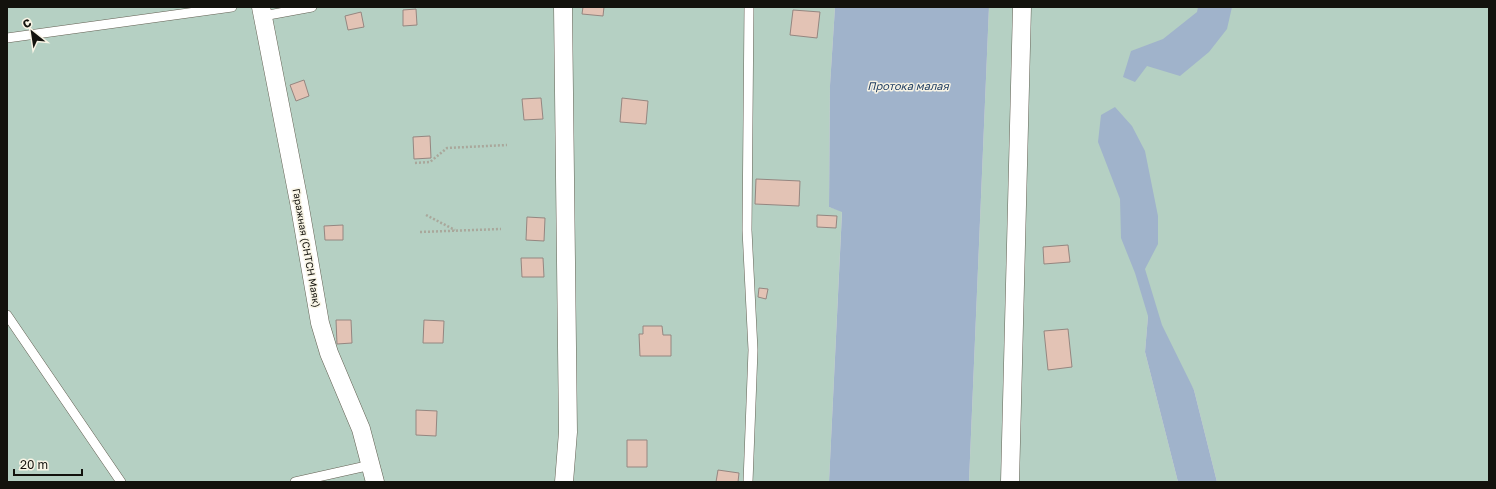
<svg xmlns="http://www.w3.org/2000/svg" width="1496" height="489" viewBox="0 0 1496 489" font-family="'Golos Text',sans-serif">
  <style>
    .green { fill: #b5d0c3 }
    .water { fill: #a0b3cb }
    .building { fill: #e3c3b5; stroke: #958680 }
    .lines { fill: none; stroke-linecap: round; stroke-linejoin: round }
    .lane-casing { stroke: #646154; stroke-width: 10 }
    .street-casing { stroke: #646154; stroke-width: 19 }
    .path { stroke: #a9a79b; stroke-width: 2.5; stroke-dasharray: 2 2; stroke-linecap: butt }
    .lane { stroke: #fff; stroke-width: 9 }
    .street { stroke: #fff; stroke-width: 18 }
    .labels { text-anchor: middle; stroke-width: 3; stroke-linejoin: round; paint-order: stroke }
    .street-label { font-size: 10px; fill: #13120d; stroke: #f8f4e5 }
    .water-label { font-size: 11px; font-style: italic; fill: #234064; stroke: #f8f4e5 }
  </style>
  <rect width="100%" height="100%" fill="#eae7d8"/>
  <path class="green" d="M7,7H835L830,85L829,207L842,211L829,482H7Z
    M989,7H1489V482H1217L1194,390L1148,316L1145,352L1178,482H969Z"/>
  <path class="water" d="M835,7H989L969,482H829L842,212L829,207L830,85Z
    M1198,7H1232L1227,29L1209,52L1180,76L1147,66L1135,82L1123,77L1131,51L1163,39L1197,12Z
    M1115,107L1132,126L1145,151L1158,216V244L1145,269L1162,325L1194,390L1217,482H1178L1145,352L1148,316L1135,273L1121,238L1120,199L1098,142L1101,115Z"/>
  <path class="building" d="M583,7H604L603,16L582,14Z
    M416,9L417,25L403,26V10Z
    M793,10L820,12L817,38L790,35Z
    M361,12L364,27L348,30L345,16Z
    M304,80L309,96L296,101L290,85Z
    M541,98L543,119L524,120L522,99Z
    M622,98L648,101L646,124L620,122Z
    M430,136L431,158L414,159L413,137Z
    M756,179L800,181L799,206L755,204Z
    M817,215L837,216L836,228L817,227Z
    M527,217L545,218L544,241L526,240Z
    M343,225V240H325L324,226Z
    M1068,245L1070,262L1044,264L1043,247Z
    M521,258H543L544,277H522Z
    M759,288L768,289L766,299L758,297Z
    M336,320H351L352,343L337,344Z
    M424,320L444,321L443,343H423Z
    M643,326H662L663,335H671V356H640L639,334H643Z
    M1068,329L1072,367L1048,370L1044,331Z
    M416,410L437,411L436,436L416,435Z
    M627,440H647V467H627Z
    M718,470L739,473L738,482H716Z"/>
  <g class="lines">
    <g class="lane-casing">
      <path id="lane" d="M263,16L312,7
        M7,38L232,7
        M7,315L121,482
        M295,482L371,465
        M748,482L753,350L747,230L749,7"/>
    </g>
    <g class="street-casing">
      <path id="street" d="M261,7L299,202L320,323L329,353L361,429L375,482
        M563,7L568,432L564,482
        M1010,482L1022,7"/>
    </g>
    <path class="path" d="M415,163L430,162L447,148L507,145
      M426,215L455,230
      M420,232L501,229"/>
    <use href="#lane" class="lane"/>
    <use href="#street" class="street"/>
  </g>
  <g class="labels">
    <g class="street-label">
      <text transform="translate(307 248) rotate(80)" y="4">Гаражная (СНТСН Маяк)</text>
    </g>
    <g class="water-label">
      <text x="908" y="90">Протока малая</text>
    </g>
  </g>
  <rect width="1496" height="489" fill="none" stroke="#13120d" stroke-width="16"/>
  <g transform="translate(32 32) rotate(330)" stroke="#f8f4e5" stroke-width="3" paint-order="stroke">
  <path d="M0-3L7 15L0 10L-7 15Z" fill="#13120d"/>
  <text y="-6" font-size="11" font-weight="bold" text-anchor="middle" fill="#13120d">С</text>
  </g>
  <path d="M14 469v6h68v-6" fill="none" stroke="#13120d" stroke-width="2"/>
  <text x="20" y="469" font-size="12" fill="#13120d" stroke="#f8f4e5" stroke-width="3" paint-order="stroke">20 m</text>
</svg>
